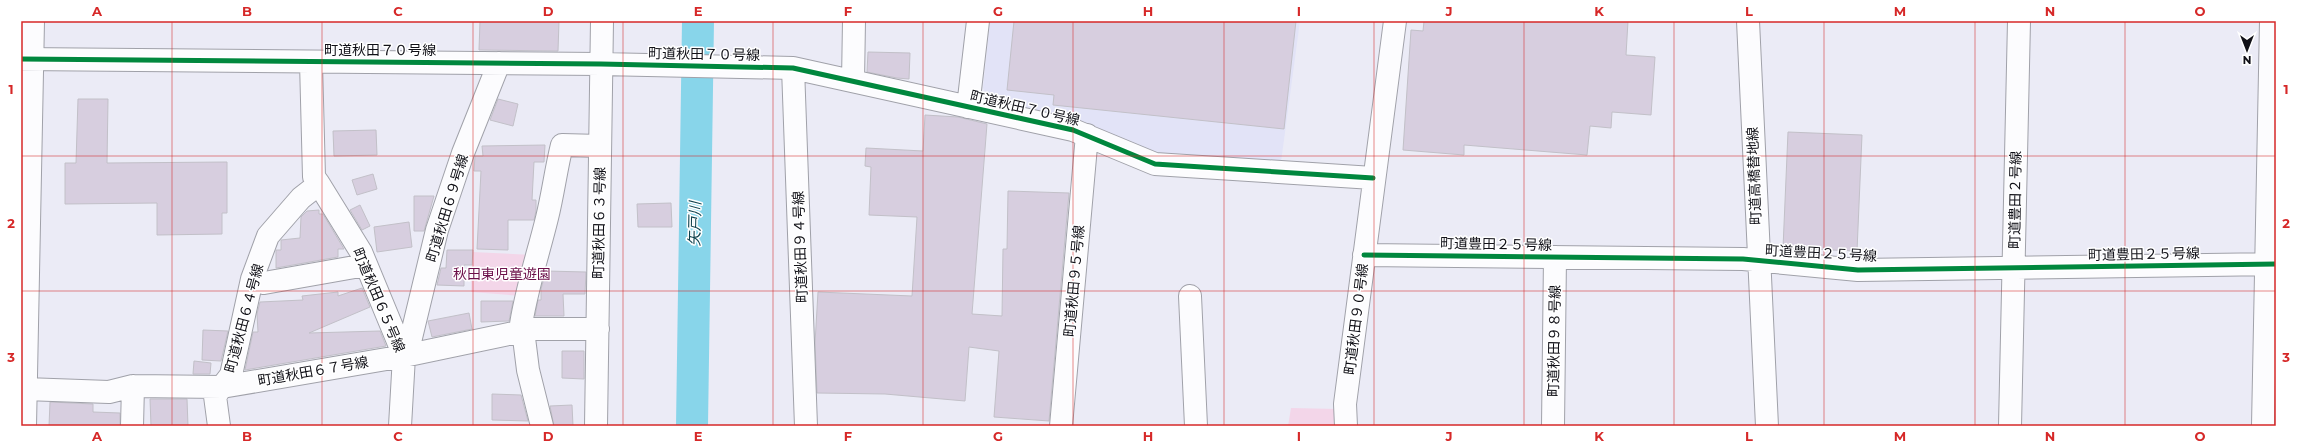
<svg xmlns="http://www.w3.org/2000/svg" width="2297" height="447" viewBox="0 0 2297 447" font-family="Montserrat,'Noto Sans JP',sans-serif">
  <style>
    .built { fill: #e2e3f7 }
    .green { fill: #f3d6e9 }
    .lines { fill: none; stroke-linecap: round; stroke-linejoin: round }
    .river { stroke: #88d5ea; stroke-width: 32 }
    .building { fill: #d7cedf; stroke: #c2c0c8 }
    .minor-casing { stroke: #a0a1a9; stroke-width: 24 }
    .minor { stroke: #fcfcfe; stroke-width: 22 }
    .cycleway-casing { stroke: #fff; stroke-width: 8 }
    .cycleway { stroke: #00873e; stroke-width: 5 }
    .grid { fill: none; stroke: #d62828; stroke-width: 1; stroke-opacity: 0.55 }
    .labels { text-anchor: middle; stroke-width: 3; stroke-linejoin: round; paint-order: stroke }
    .street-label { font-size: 14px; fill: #101017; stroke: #fff }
    .park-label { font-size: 14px; fill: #6b0f49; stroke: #fff }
    .water-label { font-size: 15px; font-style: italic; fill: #0c3f4a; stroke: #fff }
    .neatline { fill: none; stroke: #d62828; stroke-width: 1.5 }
    .grid-label { font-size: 13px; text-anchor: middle; font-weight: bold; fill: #d62828 }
  </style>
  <rect width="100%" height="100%" fill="#ebebf6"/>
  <path class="built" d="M990,21H1300L1281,162L1154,153L1085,123L991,104L983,88Z"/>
  <path class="green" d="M472,252L533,255L521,296L471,292Z
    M1291,408L1338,409L1339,426H1288Z"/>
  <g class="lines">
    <path class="river" d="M692,426L698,21"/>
  </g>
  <path class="building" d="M480,21H559L558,51L479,50Z
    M1014,21H1296L1284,129L1053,105L1054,95L1007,90Z
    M1424,21H1628L1626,55L1655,57L1651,115L1612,112L1611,128L1590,126L1587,155L1464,145V155L1403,150L1411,30L1423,31Z
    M868,52L910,53L909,79L897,78L867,72Z
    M78,99H108L107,163L227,162V213H222V234L157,235V203L65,204V163H76Z
    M498,99L518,104L513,126L490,120Z
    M925,115L958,117L987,124L972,314L1002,316L1003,249H1007L1008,191L1069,193L1049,421L994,417L999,351L969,347L965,401L885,394L817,393L815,343L818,292L912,296L917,217L869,215L871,167L865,166L866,148L923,151Z
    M376,130L377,155L334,156L333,131Z
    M1788,132L1862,135L1857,251L1783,248Z
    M545,145L544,162H534L532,200H536V211L534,220H508V250L477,249L481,171H474L475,156H483L482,146Z
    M373,174L377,189L357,195L352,180Z
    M414,196H434L424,231H414Z
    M671,203L672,227H638L637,204Z
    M360,205L370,226L362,230L350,210Z
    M319,210V214H323L344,249H338V257L276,268V250H281V240L300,238L301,217L307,211Z
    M409,222L412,247L377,252L374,227Z
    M447,250H473L472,265H464V286L437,285L441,268H446Z
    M546,271L586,272L585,294H563L564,316H535L538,300H541V289Z
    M362,288L370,307L309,333L380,331L386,346L245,370L253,332H258L257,314L260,302L303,300L302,296L338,292V296Z
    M481,301H513L509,321L481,322Z
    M469,313L472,329L432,337L428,321Z
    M203,330L228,331L221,361L202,360Z
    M562,351H584V379L562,378Z
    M194,361L211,363L210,374H193Z
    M492,394L521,395L528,421L492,420Z
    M150,399H187L188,426H151Z
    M50,402L93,404V412L120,413V426H49Z
    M572,405L573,426H554L550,406Z"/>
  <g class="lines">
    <g class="minor-casing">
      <path id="minor" d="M1748,21L1767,426
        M21,59L601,64L793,68L1073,130L1155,164L1373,178
        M793,68L806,426
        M853,81L854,21
        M968,107L978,21
        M319,184L361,252L404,356L400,426
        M1364,255L1743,259L1858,270L2276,264
        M252,279L264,283L366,265
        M1190,296L1196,426
        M523,330L528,370L542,426
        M520,331C525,293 538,255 547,218C553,194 556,169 562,145L600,146
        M404,356L410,342L437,230L463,153L499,63
        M25,389L109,392L133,386L222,387L404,356L532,329H598
        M25,426L33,21
        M132,426L133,386
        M219,426L215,396L231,375L252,279L268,236L301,198L319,184L314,177L311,62
        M596,426L602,21
        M1061,426L1087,135
        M1346,426L1345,404L1395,21
        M1553,426L1555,257
        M2010,426L2019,21
        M2263,426L2271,21"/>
    </g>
    <use href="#minor" class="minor"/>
    <g class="cycleway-casing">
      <path id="cycleway" d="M21,59L601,64L793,68L1073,130L1155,164L1373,178
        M1364,255L1743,259L1858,270L2276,264"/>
    </g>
    <use href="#cycleway" class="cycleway"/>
  </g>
  <path class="grid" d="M172,21V426M322,21V426M473,21V426M623,21V426M773,21V426M923,21V426M1073,21V426M1224,21V426M1374,21V426M1524,21V426M1674,21V426M1824,21V426M1975,21V426M2125,21V426M21,156H2276M21,291H2276"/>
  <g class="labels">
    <g class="street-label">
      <text x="380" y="55">町道秋田７０号線</text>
      <text transform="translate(704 54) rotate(1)" y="5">町道秋田７０号線</text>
      <text transform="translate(1025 108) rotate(13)" y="5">町道秋田７０号線</text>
      <text transform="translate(1754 176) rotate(-92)" y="5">町道高橋替地線</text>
      <text transform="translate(2015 200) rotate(-89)" y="5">町道豊田２号線</text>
      <text transform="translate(447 208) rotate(-73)" y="5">町道秋田６９号線</text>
      <text transform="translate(599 223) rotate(-89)" y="5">町道秋田６３号線</text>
      <text transform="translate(1496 244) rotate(1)" y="5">町道豊田２５号線</text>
      <text transform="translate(800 247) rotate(-92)" y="5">町道秋田９４号線</text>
      <text transform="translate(1821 253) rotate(3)" y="5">町道豊田２５号線</text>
      <text transform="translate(2144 254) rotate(-1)" y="5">町道豊田２５号線</text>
      <text transform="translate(1074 281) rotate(-85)" y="5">町道秋田９５号線</text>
      <text transform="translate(379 300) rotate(67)" y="5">町道秋田６５号線</text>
      <text transform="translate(244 318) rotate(-75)" y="5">町道秋田６４号線</text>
      <text transform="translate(1356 319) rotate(-83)" y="5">町道秋田９０号線</text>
      <text transform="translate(1554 341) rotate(-89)" y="5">町道秋田９８号線</text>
      <text transform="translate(313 371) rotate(-10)" y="5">町道秋田６７号線</text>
    </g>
    <g class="park-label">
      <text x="502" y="279">秋田東児童遊園</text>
    </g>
    <g class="water-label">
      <text transform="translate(695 224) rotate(-89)" y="5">矢戸川</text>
    </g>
  </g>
  <rect width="2297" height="447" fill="none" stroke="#ffffff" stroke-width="44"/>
  <g transform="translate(2247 50) rotate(180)" stroke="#ffffff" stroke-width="3" paint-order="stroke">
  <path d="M0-3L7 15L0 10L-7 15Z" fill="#101017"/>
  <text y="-6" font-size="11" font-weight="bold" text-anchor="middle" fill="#101017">N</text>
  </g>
  <rect x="22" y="22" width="2253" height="403" class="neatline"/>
  <g class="grid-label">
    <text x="97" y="16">A</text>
    <text x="247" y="16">B</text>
    <text x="398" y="16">C</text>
    <text x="548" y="16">D</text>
    <text x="698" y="16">E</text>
    <text x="848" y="16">F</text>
    <text x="998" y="16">G</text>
    <text x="1148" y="16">H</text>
    <text x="1299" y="16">I</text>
    <text x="1449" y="16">J</text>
    <text x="1599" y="16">K</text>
    <text x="1749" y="16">L</text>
    <text x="1900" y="16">M</text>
    <text x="2050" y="16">N</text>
    <text x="2200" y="16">O</text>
    <text x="11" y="94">1</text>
    <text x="2286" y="94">1</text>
    <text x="11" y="228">2</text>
    <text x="2286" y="228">2</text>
    <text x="11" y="362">3</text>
    <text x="2286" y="362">3</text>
    <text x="97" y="441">A</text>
    <text x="247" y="441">B</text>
    <text x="398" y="441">C</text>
    <text x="548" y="441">D</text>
    <text x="698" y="441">E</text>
    <text x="848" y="441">F</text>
    <text x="998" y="441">G</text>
    <text x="1148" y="441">H</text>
    <text x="1299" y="441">I</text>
    <text x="1449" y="441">J</text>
    <text x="1599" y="441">K</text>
    <text x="1749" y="441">L</text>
    <text x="1900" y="441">M</text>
    <text x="2050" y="441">N</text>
    <text x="2200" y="441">O</text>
  </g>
</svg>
